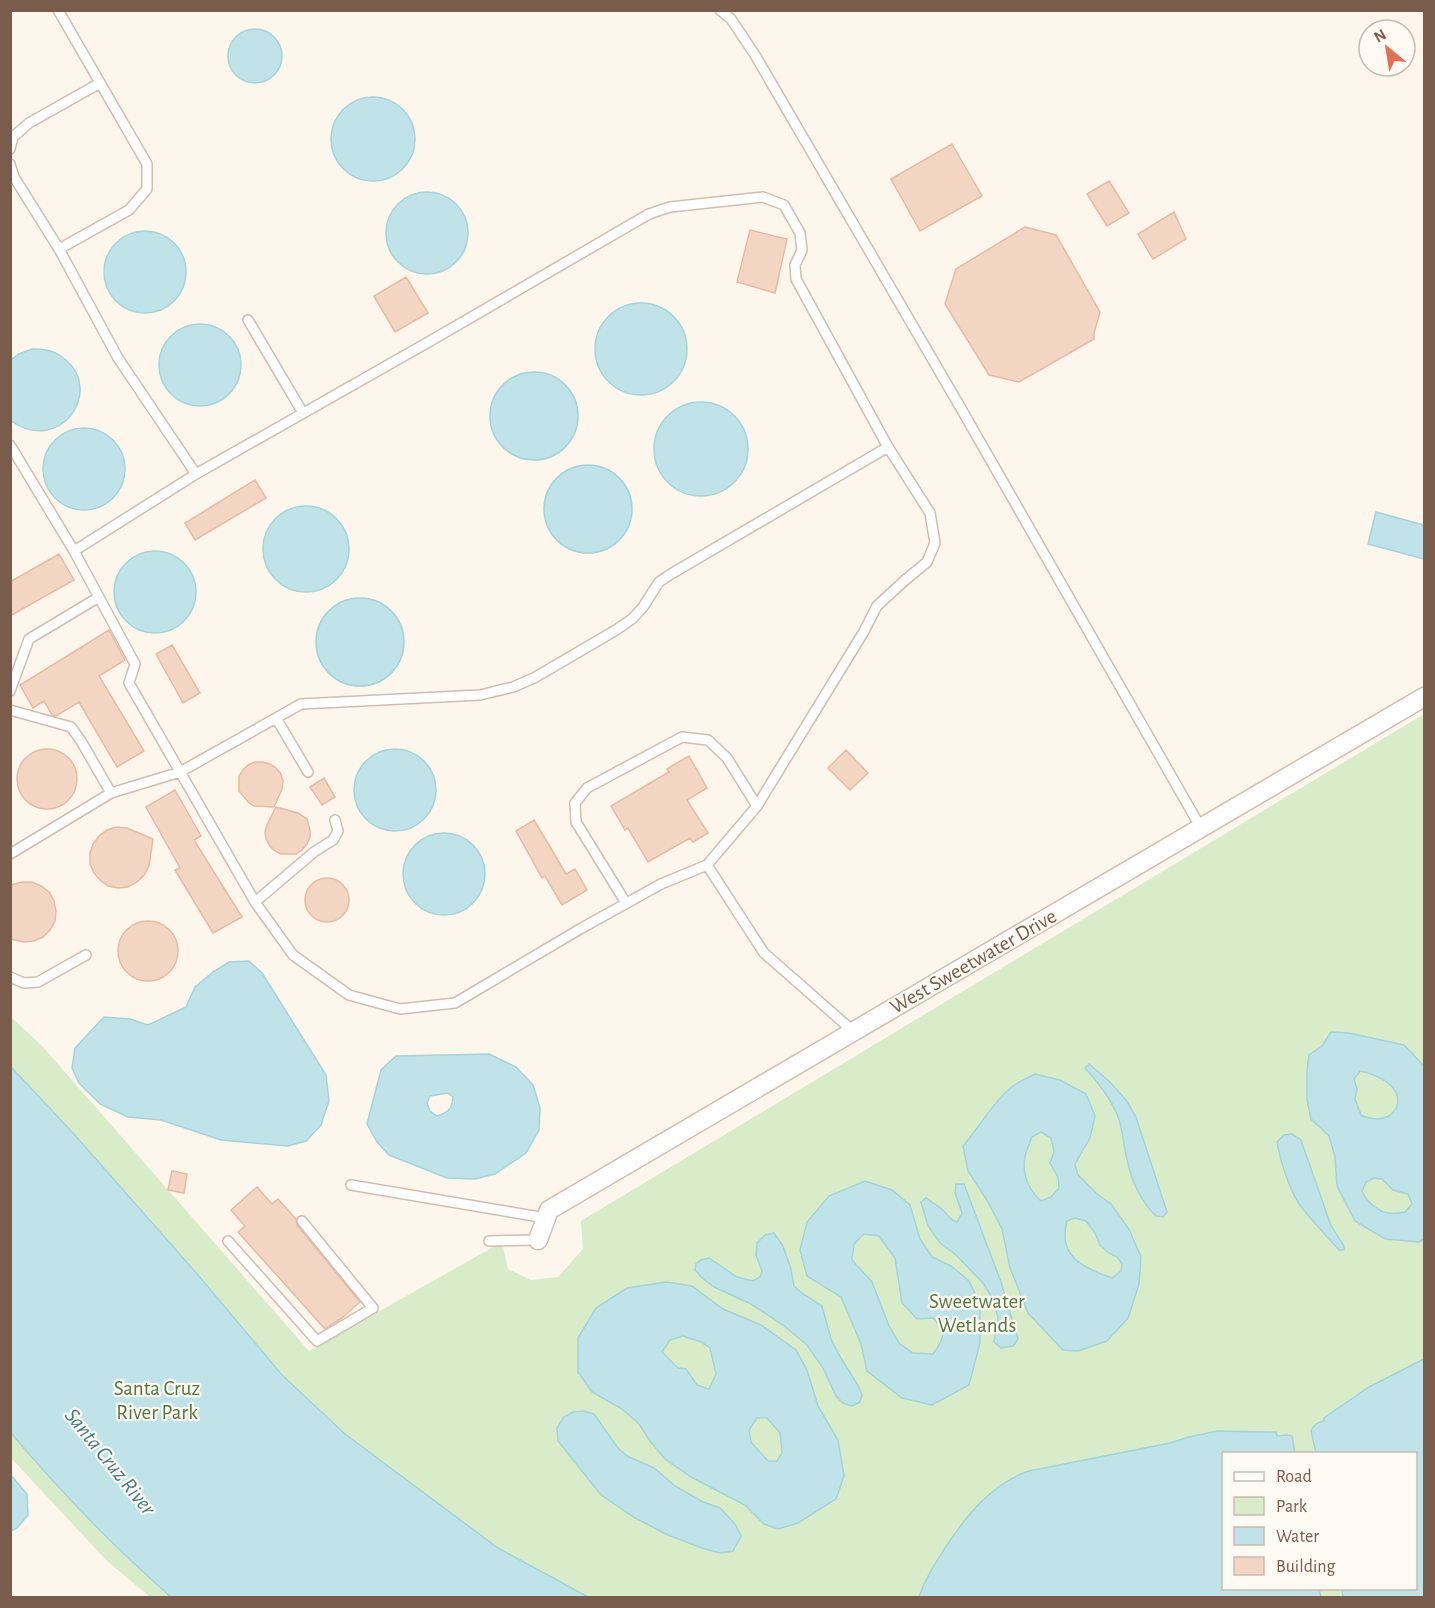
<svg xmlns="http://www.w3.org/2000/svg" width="1435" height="1608" viewBox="0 0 1435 1608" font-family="'Alegreya Sans',sans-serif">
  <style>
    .green { fill: #d8ecc9; fill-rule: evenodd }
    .water { fill: #bfe3e8; stroke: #a5d3da; stroke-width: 1.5; fill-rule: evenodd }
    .building { fill: #f3d5c3; stroke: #e6bba3; stroke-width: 1.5 }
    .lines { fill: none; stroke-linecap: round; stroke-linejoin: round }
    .lane-casing { stroke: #d1beb0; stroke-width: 12 }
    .street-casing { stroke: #d1beb0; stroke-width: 21 }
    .lane { stroke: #fff; stroke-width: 9 }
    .street { stroke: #fff; stroke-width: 18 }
    .labels { text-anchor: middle; stroke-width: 4.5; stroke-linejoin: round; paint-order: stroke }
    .street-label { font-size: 21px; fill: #7a5c4d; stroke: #fffaf3 }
    .park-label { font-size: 21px; fill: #537a41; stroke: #fffaf3 }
    .water-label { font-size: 22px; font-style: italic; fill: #437c86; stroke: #fffaf3 }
  </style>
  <rect width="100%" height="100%" fill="#fdf6ec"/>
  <path class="green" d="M1424,714V1597H150L106,1560L11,1458L10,1016L43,1047L309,1351L502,1242L508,1269L531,1280L558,1277L583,1249L581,1221ZM1224,1454H1416V1588H1224Z"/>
  <path class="water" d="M228 56a27 27 0 1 1 54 0a27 27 0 1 1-54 0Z
    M331 139a42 42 0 1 1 84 0a42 42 0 1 1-84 0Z
    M386 233a41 41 0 1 1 82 0a41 41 0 1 1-82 0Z
    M104 272a41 41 0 1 1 82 0a41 41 0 1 1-82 0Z
    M595 349a46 46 0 1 1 92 0a46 46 0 1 1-92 0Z
    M159 365a41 41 0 1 1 82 0a41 41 0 1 1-82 0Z
    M32,349C36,349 42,349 46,350C54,351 60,355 66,360C103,391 61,455 11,421V360L19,354Z
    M490 416a44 44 0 1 1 88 0a44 44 0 1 1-88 0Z
    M654 449a47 47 0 1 1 94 0a47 47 0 1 1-94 0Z
    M43 469a41 41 0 1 1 82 0a41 41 0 1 1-82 0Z
    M544 509a44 44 0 1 1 88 0a44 44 0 1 1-88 0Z
    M263 549a43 43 0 1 1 86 0a43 43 0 1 1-86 0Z
    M1376,512L1424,525V559L1368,544Z
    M114 592a41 41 0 1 1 82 0a41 41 0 1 1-82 0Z
    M316 642a44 44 0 1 1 88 0a44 44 0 1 1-88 0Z
    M354 790a41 41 0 1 1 82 0a41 41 0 1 1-82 0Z
    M403 874a41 41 0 1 1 82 0a41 41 0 1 1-82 0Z
    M249,961L262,973L326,1075L329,1101L321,1125L306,1141L288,1146L221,1140L161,1120L128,1117L100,1104L79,1083L72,1068L75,1048L104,1017L130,1019L148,1025L186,1007L195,987L213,972L229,962Z
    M1331,1032L1349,1033L1404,1045L1424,1066V1239L1419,1242L1385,1239L1355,1221L1337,1186L1335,1157L1329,1136L1311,1119L1307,1100V1070L1309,1055L1322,1046ZM1360,1071C1367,1072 1371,1074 1378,1077C1415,1093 1395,1131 1361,1115L1355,1099L1357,1089L1354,1079ZM1374,1178L1382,1179L1393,1190L1408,1194L1412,1204L1405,1212C1400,1212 1395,1214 1390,1213C1379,1213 1366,1201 1362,1191L1366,1182Z
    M489,1054L516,1067L533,1085L540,1108L539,1130L526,1153L495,1174L475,1179L447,1178L389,1155L377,1142L367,1124L381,1070L396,1056ZM448,1093L453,1097C452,1109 449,1112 437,1116L430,1111L427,1103L430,1096Z
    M1089,1064L1109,1081L1126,1100L1136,1117L1167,1212L1163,1217L1156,1216C1141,1202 1131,1180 1127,1159C1123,1144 1123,1128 1117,1114C1110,1098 1097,1081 1085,1068Z
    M11,1067L73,1133L198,1275L282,1375L345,1434L498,1548L588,1597H171C114,1547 60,1491 11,1433Z
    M1035,1074L1060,1080L1086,1094L1095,1116L1090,1138L1075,1164L1078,1175L1096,1193L1111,1204L1129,1229L1141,1257L1139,1284L1128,1318L1107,1341L1078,1351L1063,1350L1028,1313L1010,1268L1002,1229L988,1202L968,1171L963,1146C979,1127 994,1101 1013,1086C1019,1081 1028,1078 1035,1074ZM1041,1132L1051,1138L1054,1152L1050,1163L1058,1177L1059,1188L1051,1197L1041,1201C1025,1187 1020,1166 1028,1147C1030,1144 1030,1140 1032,1137C1033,1136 1040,1133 1041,1132ZM1075,1218L1086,1221L1095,1233L1100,1245L1107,1252L1117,1257L1122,1264L1121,1271L1112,1278C1083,1268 1057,1256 1067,1221Z
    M1292,1134L1301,1140L1331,1226L1344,1246V1250H1339C1326,1235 1311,1220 1299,1204C1289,1188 1280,1160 1277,1142L1284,1135Z
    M865,1181L892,1190L910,1205L920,1239L932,1257L951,1266L969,1281L980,1303V1343L969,1385L932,1405L902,1398L867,1371L861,1344L841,1297L807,1276L800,1250L807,1222L829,1196ZM864,1234L879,1236L895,1258L902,1303L917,1319L933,1318C947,1333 944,1339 933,1354L913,1353L899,1343L889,1326L872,1282L852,1260L854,1244Z
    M956,1184H964L1001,1282L1018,1339L1013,1346L1001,1348L994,1342L998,1317L991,1296L983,1283L956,1255L940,1243L928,1226L921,1202L926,1198L942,1209L951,1219L957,1222L962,1213L955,1193Z
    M774,1233L783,1246L791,1269L794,1286L803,1294L822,1306L831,1339L842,1360L858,1385L862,1395L860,1402L852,1406L843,1403L836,1396L823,1368L807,1345L783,1325L751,1304L714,1287L702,1278L695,1270L696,1264L701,1260L709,1258L737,1277L753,1281L760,1277L762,1271L756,1255L757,1243L765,1235Z
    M666,1282L692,1286L723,1309L761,1325L796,1350L807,1370L818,1406L838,1440L844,1476L836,1499L798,1523L778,1529L764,1524L745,1505L691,1477L665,1459L650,1441L639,1424L622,1409L592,1392L578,1372V1338L596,1308L627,1288ZM683,1336L701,1342L710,1348L716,1374L709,1389L697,1385L686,1369L678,1368L662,1352L670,1340ZM757,1418H767L780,1433L782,1453L777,1461H768L751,1442L749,1430Z
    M1424,1359V1597H1343L1342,1589L1416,1588V1454L1316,1453L1311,1431C1313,1425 1319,1422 1324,1421V1418L1369,1387Z
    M584,1411L594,1414L618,1448L627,1456L654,1468L675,1486L703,1502L720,1508L735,1524L741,1536L733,1551L720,1553L702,1548L668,1535L635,1518L601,1495L558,1441L557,1428L564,1417L573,1412Z
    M1217,1431L1276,1432L1277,1436L1286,1435L1292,1436L1295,1453L1224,1454V1588L1319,1589L1321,1597H919C925,1579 935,1564 945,1548C966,1516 991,1484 1029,1471L1170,1443L1189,1437Z
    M10,1474L27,1494L28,1515L17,1528L11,1531Z"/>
  <path class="building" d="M952,144L982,196L920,231L891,179Z
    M1109,181L1129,213L1107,226L1087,194Z
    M1174,212L1186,239L1153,259L1138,234Z
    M1025,227L1056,235L1100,312L1094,333V339L1019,382L989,375L945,304L956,269Z
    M750,230L787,239L775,293L737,282Z
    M406,277L428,313L395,332L374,296Z
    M255,480L266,498L195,540L185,523Z
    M59,554L74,580L10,616V582Z
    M109,630L125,660L99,676L144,751L117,767L79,702L56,716L52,715L44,701L33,708L20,685Z
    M172,645L200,693L183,703L156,654Z
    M17 779a30 30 0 1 1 60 0a30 30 0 1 1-60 0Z
    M846,750L868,773L850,790L828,768Z
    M689,756L707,788L687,800L708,833L693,842L690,838L648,862L628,828L625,830L611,806L669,772L667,769Z
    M255,762H263L270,764L276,768L281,774L283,781L282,789L274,807L254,806L248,802L239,791V776L243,770L248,765Z
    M324,778L335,797L322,805L310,787Z
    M175,790L201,836L194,840L242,917L213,933L175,870L180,868L146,807Z
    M276,807L298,813L307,819L310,830V837L307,844L302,850L296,854H281L275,851L270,846L266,839L265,832L267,825Z
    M534,820L566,874L575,869L587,890L562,905L545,876L542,878L516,831Z
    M116,827L127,828L153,839L149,866L144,875L137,882L128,887L118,888L108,886L100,880L94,873L90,864V853L93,844L99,836L107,830Z
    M305 900a22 22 0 1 1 44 0a22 22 0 1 1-44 0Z
    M22,882H32L41,886L49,892L54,901L56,911L55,921L50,930L43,937L34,941L24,942L10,939V885Z
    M118 951a30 30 0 1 1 60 0a30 30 0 1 1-60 0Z
    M172,1171L187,1174L184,1193L168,1190Z
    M257,1187L272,1204L278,1199L296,1219L297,1225L360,1302L342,1318L325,1329L238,1232L245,1226L231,1210Z"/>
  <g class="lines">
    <g class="lane-casing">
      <path id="lane" d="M58,10L147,164V189L129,210L59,249
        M720,10L731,19L755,55L959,405L1201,828
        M10,149L13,137L29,123L100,83
        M10,164L14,177L59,249L118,358L196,474
        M763,197L784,205L800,233L802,250L795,265L796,279L888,447L930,513L935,543L927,562L904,581L877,606L863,633L757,806L707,865L661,884L580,929L455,1003L400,1009L349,995L293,955L255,902L129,683L135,664L74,551L196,474L432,340L649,214L670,207Z
        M248,320L303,413
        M10,445L74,551
        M10,691L29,639L99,597
        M10,710L71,727L81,741L111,793
        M276,718L308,772
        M10,854L111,793L180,772L301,704L480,695L513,687L534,678L616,630L632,619L643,607L659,582L671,574L888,447
        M707,865L764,953L853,1031
        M255,902L314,852L333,840L338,831L335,820
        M626,903L576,822L575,803L587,788L682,737L708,740L727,758L757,806
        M10,977L24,983L38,982L86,955
        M351,1185L546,1218
        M228,1241L317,1341L373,1308L302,1221
        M489,1241L538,1240"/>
    </g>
    <g class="street-casing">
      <path id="street" d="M538,1240L549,1210L1424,697"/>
    </g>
    <use href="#lane" class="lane"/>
    <use href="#street" class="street"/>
  </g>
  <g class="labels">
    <g class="street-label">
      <text transform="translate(973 961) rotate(-30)" y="7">West Sweetwater Drive</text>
    </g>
    <g class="park-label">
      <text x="977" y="1308">Sweetwater<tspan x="977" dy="24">Wetlands</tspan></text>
      <text x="157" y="1395">Santa Cruz<tspan x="157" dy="24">River Park</tspan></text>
    </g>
    <g class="water-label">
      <text transform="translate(111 1461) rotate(51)" y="8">Santa Cruz River</text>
    </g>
  </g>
  <rect width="1435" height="1608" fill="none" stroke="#7a5c4d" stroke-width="24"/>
  <rect x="1222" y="1452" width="195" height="138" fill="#fffaf3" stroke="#cabbb1" stroke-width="1.5"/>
  <rect x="1234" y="1472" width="30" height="9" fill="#ffffff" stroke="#cabbb1" stroke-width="1.5"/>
  <text x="1276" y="1482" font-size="18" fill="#7a5c4d">Road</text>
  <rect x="1234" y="1497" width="30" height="18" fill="#d8ecc9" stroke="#cabbb1" stroke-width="1.5"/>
  <text x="1276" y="1512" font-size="18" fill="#7a5c4d">Park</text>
  <rect x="1234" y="1527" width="30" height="18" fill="#bfe3e8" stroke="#cabbb1" stroke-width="1.5"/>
  <text x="1276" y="1542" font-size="18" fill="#7a5c4d">Water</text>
  <rect x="1234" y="1557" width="30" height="18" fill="#f3d5c3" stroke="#cabbb1" stroke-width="1.5"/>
  <text x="1276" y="1572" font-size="18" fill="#7a5c4d">Building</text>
  <g transform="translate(1387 48) rotate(330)"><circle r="28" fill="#fffaf3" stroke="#cabbb1" stroke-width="1.5"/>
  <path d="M0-4.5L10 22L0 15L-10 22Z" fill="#e76f51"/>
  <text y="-9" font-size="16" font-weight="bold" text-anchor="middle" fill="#7a5c4d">N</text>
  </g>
</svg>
